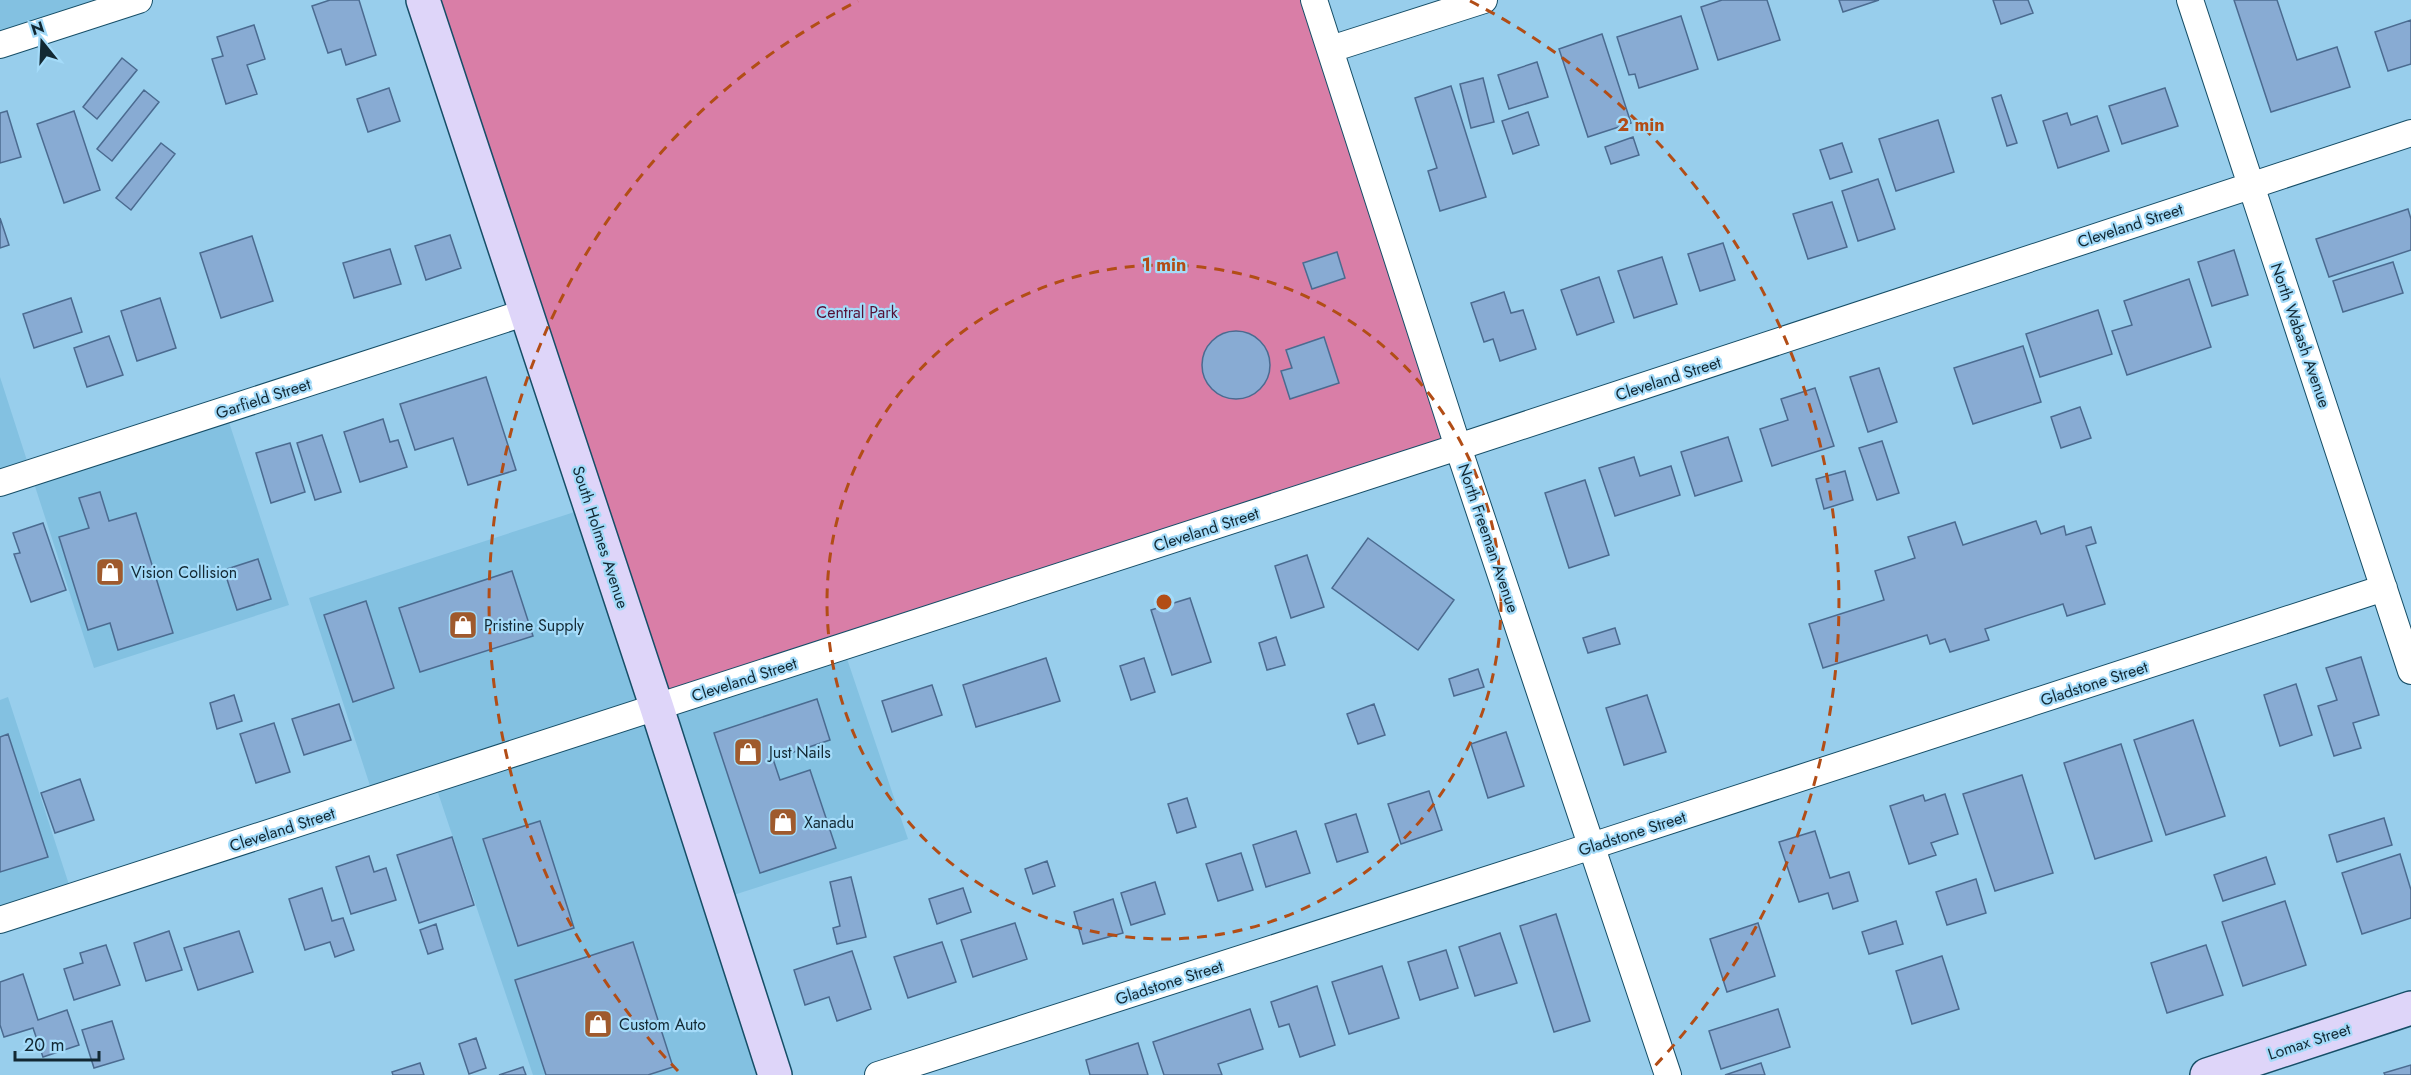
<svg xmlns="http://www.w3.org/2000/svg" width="2411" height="1075" viewBox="0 0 2411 1075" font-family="Jost,sans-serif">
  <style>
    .built { fill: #83c1e1 }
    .green { fill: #d97ea7 }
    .building { fill: #88abd3; stroke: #4b6b90; stroke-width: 1.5 }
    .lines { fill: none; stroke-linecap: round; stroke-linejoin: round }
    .minor-casing { stroke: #164e67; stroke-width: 28 }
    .secondary-casing { stroke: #164e67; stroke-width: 36 }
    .minor { stroke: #fff; stroke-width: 26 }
    .secondary { stroke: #ded5f9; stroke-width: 33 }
    .ring { fill: none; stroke: #b24d16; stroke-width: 3; stroke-dasharray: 10 8 }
    .labels { text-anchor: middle; stroke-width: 4.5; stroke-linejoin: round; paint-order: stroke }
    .street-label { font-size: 16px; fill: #122833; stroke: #a4dbf9 }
    .park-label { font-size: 16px; fill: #551136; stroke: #a4dbf9 }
    .poi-label { font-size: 16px; fill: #122833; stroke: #a4dbf9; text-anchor: start }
    .centre { fill: #b24d16; stroke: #a4dbf9; stroke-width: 3 }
    .ring-label { font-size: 18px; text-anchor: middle; font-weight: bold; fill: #b24d16; stroke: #a4dbf9; stroke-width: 4.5; stroke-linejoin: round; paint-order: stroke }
  </style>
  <rect width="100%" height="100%" fill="#98ceec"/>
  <path class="built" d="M0,0H139L0,45Z
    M0,377L31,473L225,410L289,605L94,668L31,474L0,483Z
    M590,507L843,647L908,839L718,900L775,1075H533L434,781L374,798L309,598Z
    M8,697L73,897L0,920V700Z"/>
  <path class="green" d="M424,0H1311L1458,447L657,708Z"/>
  <path class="building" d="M330,0H359L376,55L346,65L341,49L328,53L312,6Z
    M1722,0H1767L1780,40L1718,60L1701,7Z
    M1839,0H1879L1843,12Z
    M1993,0H2028L2033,13L2001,24Z
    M2234,0H2277L2297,60L2337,47L2350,87L2271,112Z
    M1681,16L1698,69L1639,88L1635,74L1629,75L1617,37Z
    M2411,20V64L2388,71L2375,32Z
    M254,25L265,59L247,65L257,94L226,104L212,59L223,56L217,37Z
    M1602,34L1631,123L1588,137L1559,49Z
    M122,58L137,70L97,119L83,107Z
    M1537,62L1548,97L1509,109L1498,75Z
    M1483,78L1494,122L1471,128L1460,84Z
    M1451,86L1486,197L1440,211L1428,171L1437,168L1415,98Z
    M389,88L400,121L368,132L357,99Z
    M2165,88L2178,126L2122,144L2109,106Z
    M144,90L159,102L112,161L97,149Z
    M2001,95L2017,143L2007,146L1992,98Z
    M7,111L21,157L0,163V113Z
    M74,111L100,190L64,203L37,124Z
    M1528,112L1539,145L1513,154L1502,121Z
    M2067,113L2071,125L2097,116L2109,151L2058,168L2043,121Z
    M1938,120L1954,172L1896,191L1879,139Z
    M1633,137L1639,155L1611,164L1605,147Z
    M161,143L175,154L131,210L116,198Z
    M1842,143L1852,172L1830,179L1820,150Z
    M1878,179L1895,229L1858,241L1842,191Z
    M1832,202L1847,247L1808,259L1793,214Z
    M2408,209L2411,219V250L2329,277L2316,239Z
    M0,218L9,245L0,248Z
    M450,235L461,268L426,280L415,246Z
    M252,236L273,301L221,318L200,253Z
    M1723,243L1735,280L1700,291L1688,254Z
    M390,249L401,284L354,298L343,263Z
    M2234,250L2248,295L2212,306L2198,262Z
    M1337,252L1345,278L1312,289L1303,263Z
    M1662,257L1677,304L1634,318L1618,271Z
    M2393,262L2403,293L2343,312L2333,281Z
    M1599,277L1614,322L1577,335L1561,290Z
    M2189,279L2211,347L2127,375L2112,331L2132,325L2124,301Z
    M1504,292L1511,313L1523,310L1536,349L1500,361L1493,339L1484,342L1471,303Z
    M71,298L82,332L34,348L23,314Z
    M160,298L176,348L137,361L121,311Z
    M2098,310L2112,354L2040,377L2026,334Z
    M1202 365a34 34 0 1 1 68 0a34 34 0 1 1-68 0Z
    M109,336L123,375L87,387L74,348Z
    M1324,337L1339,383L1290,399L1281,371L1292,368L1286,350Z
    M2023,346L2041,402L1973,424L1954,368Z
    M1879,368L1897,422L1868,432L1850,377Z
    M486,377L516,470L468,485L453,438L415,450L400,404Z
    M1815,388L1834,446L1772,466L1760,429L1788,420L1781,399Z
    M2080,407L2091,438L2061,448L2051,417Z
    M383,419L390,442L398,440L407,467L360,482L344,432Z
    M322,435L341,492L315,500L297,443Z
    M1728,437L1742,481L1695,496L1681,452Z
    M1882,441L1899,493L1877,500L1859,448Z
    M290,443L305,492L271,503L256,453Z
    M1634,457L1640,476L1671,466L1680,495L1615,516L1599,468Z
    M1845,471L1853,500L1824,509L1816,479Z
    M1585,480L1609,555L1569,568L1545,493Z
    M100,492L109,521L136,513L173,633L118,650L110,623L88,630L59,537L89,528L79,498Z
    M2036,521L2041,534L2064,526L2066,535L2091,527L2096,543L2086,546L2105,604L2067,616L2063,604L1985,629L1989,640L1950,652L1945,639L1930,644L1927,635L1823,668L1809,624L1884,600L1875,571L1915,558L1908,537L1955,522L1963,545Z
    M43,523L66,590L31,602L14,554L20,553L13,533Z
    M1368,538L1454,600L1418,650L1332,588Z
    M1307,555L1324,607L1291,618L1275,566Z
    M258,559L271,599L237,610L224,570Z
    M512,571L533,636L420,672L399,608Z
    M1190,598L1211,662L1172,675L1151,610Z
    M366,601L394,688L353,702L324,615Z
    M1615,628L1620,644L1588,653L1583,638Z
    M1276,637L1285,665L1267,670L1259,643Z
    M2361,657L2379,715L2353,723L2361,748L2334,756L2318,706L2337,700L2326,668Z
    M1046,658L1060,701L976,727L963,685Z
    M1144,658L1155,692L1131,700L1120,666Z
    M1478,669L1484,687L1454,696L1449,679Z
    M2296,684L2312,735L2280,746L2264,695Z
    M932,685L942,715L892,732L882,701Z
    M234,695L242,721L217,729L210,703Z
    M1647,695L1666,752L1624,765L1606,708Z
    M817,699L830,740L773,759L780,780L810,770L836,848L760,873L714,733Z
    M339,704L351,740L304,755L292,719Z
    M1374,704L1385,735L1358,744L1347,714Z
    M2193,720L2225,816L2166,835L2134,740Z
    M274,723L290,772L256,783L240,734Z
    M1506,732L1524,786L1488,798L1471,744Z
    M8,734L48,857L0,872V737Z
    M2121,744L2152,841L2095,859L2064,763Z
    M2022,775L2053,873L1995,891L1963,794Z
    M80,779L94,820L55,833L41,793Z
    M1429,791L1442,830L1401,844L1388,804Z
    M1945,794L1958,834L1931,843L1936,855L1909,864L1890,806L1923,795L1925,801Z
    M1187,798L1196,827L1177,833L1168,804Z
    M1356,814L1368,852L1337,862L1325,824Z
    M2384,818L2392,845L2337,862L2329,835Z
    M540,821L574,928L518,946L483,839Z
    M1296,831L1310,873L1266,887L1253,845Z
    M1815,831L1830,878L1849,872L1858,901L1833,909L1828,893L1799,902L1779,842Z
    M452,837L474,905L419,923L397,855Z
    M1241,853L1253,890L1218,901L1206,864Z
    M2400,854L2411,890V918L2362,934L2342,873Z
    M369,856L374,872L386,868L396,900L351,914L336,867Z
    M2266,857L2275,884L2223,901L2214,875Z
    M1047,861L1055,886L1033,894L1025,869Z
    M851,877L866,937L837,944L833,928L840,926L830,882Z
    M1976,879L1986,913L1947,925L1936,892Z
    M1155,882L1165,914L1131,925L1121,893Z
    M322,888L332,921L343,918L354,950L335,957L330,942L305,950L289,899Z
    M963,888L971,912L937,924L929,899Z
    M1113,899L1123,933L1083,944L1074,912Z
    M2285,901L2306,965L2243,986L2222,922Z
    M1556,914L1590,1021L1554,1032L1520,926Z
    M1896,921L1903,944L1869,954L1862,932Z
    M1015,923L1027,959L973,977L961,940Z
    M1758,923L1775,976L1727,992L1710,939Z
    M436,924L443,949L428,954L420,930Z
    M169,931L182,970L146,981L134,943Z
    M239,931L253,972L198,990L184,948Z
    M1500,933L1517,983L1475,996L1459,947Z
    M633,942L673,1067L648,1075H546L515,980Z
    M942,942L956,982L908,998L894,957Z
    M106,945L120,985L74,1000L64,969L83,963L80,953Z
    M2206,945L2223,995L2167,1013L2151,963Z
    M1446,950L1458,988L1420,1000L1408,962Z
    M852,951L871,1009L837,1021L829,997L805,1005L794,970Z
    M1942,956L1959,1009L1912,1024L1896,971Z
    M1382,966L1399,1018L1349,1034L1332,982Z
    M23,974L38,1020L67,1010L79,1045L43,1057L33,1028L4,1037L0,1025V982Z
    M1317,986L1335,1045L1300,1057L1289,1024L1279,1027L1271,1002Z
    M1250,1009L1263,1049L1218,1064L1222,1075H1164L1153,1042Z
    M1778,1009L1790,1047L1721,1069L1709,1031Z
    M112,1021L124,1059L94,1068L82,1030Z
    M476,1038L486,1068L469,1074L459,1044Z
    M1138,1043L1148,1075H1090L1086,1060Z
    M420,1063L424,1075H393L392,1072Z
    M1761,1063L1765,1075H1725Z
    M2411,1065V1075H2385L2384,1073Z
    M523,1067L526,1075H499Z"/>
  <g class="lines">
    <g class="minor-casing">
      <path id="minor" d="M1314,0L1458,447L1668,1075
        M2190,0L2411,671
        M0,45L139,0
        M1331,49L1484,0
        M0,483L527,312
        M0,920L1458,447L2411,133
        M878,1075L1561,856L2384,588"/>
    </g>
    <g class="secondary-casing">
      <path id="secondary" d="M423,0L657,708L775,1075
        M2207,1075L2411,1008"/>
    </g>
    <use href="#minor" class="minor"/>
    <use href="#secondary" class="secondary"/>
  </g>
  <g class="ring">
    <circle cx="1164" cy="602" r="337"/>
    <path d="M678 1071A675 675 0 0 1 858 1M1470 1A675 675 0 0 1 1650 1071"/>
  </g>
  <defs>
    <g id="shop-square" transform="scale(1.5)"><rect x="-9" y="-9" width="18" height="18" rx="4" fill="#9f5a2d" stroke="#a4dbf9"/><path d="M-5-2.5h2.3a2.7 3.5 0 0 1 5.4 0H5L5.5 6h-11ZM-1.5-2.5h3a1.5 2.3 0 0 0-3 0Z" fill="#fff"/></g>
  </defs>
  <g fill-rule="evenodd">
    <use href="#shop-square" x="110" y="572"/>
    <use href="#shop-square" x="463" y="625"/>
    <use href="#shop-square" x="748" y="752"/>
    <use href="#shop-square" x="783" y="822"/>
    <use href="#shop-square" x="598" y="1024"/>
  </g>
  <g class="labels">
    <g class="street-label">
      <text transform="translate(2130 225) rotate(-18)" y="6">Cleveland Street</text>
      <text transform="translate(2301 335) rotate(71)" y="6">North Wabash Avenue</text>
      <text transform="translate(1668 378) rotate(-18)" y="6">Cleveland Street</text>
      <text transform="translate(263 398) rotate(-18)" y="6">Garfield Street</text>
      <text transform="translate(1206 529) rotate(-18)" y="6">Cleveland Street</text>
      <text transform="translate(601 537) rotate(72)" y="6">South Holmes Avenue</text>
      <text transform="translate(1489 538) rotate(71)" y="6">North Freeman Avenue</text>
      <text transform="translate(744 679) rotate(-18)" y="6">Cleveland Street</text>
      <text transform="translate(2094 683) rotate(-18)" y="6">Gladstone Street</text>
      <text transform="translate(282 829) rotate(-18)" y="6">Cleveland Street</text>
      <text transform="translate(1632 833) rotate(-18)" y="6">Gladstone Street</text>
      <text transform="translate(1169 982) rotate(-18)" y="6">Gladstone Street</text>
      <text transform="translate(2309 1041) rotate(-18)" y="6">Lomax Street</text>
    </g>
    <g class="park-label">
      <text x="857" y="318">Central Park</text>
    </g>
    <g class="poi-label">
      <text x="131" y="578">Vision Collision</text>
      <text x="484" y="631">Pristine Supply</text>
      <text x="769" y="758">Just Nails</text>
      <text x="804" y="828">Xanadu</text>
      <text x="619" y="1030">Custom Auto</text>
    </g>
  </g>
  <circle cx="1164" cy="602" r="9" class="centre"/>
  <g class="ring-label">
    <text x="1641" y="131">2 min</text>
    <text x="1164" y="271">1 min</text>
  </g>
  <g transform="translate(42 42) rotate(342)" stroke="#a4dbf9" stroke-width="4.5" paint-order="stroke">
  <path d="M0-4.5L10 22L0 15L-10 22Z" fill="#122833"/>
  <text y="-9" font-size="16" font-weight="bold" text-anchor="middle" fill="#122833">N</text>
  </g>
  <path d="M15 1051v9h84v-9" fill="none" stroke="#122833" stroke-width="3"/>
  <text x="24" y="1051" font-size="18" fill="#122833" stroke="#a4dbf9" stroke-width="4.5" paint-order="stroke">20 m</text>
</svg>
